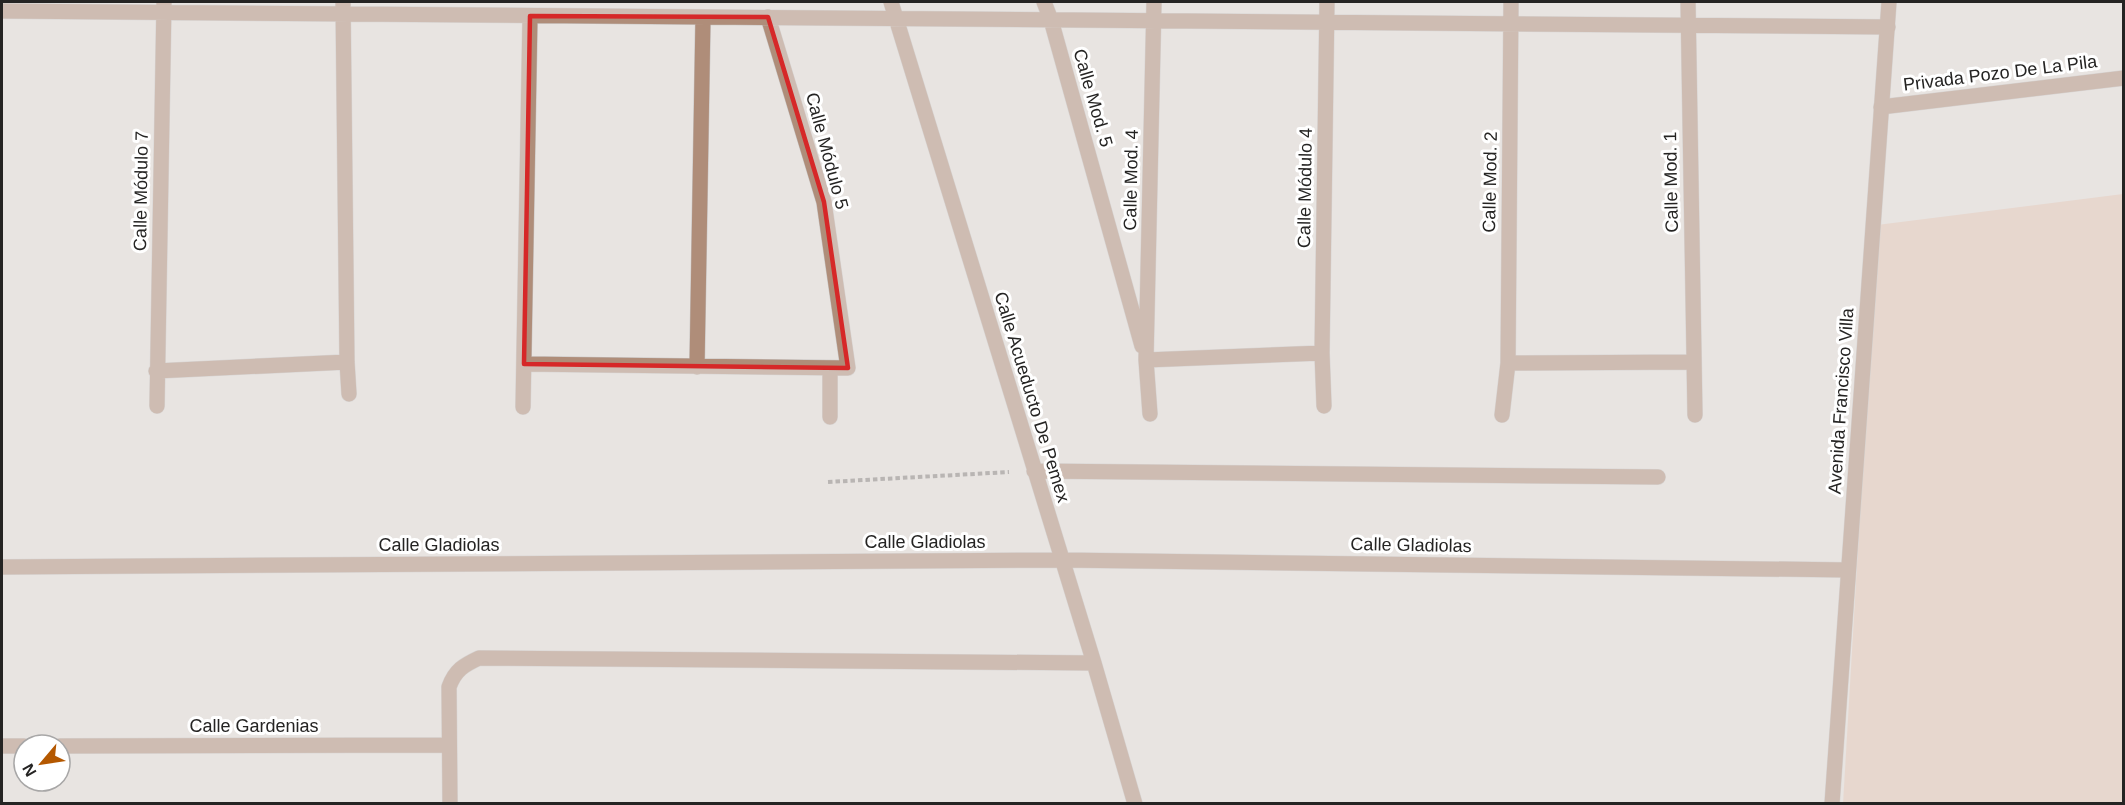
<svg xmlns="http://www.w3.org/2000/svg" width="2125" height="805" viewBox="0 0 2125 805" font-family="Arial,sans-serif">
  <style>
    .green { fill: #e6c8b6 }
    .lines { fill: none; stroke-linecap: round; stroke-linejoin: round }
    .minor-casing { stroke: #c5c1bf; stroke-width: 16 }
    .tertiary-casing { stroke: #c5c1bf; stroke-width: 16 }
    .path { stroke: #807d7b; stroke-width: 4; stroke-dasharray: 4.5 3; stroke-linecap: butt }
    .minor { stroke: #af8d79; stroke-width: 15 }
    .tertiary { stroke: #af8d79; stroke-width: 15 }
    .marked { fill: none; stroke: #d62828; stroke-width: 4.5; stroke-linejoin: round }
    .labels { text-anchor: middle; stroke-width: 6; stroke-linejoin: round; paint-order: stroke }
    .street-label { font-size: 18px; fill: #252423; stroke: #fff }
  </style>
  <rect width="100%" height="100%" fill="#e8e4e1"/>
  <path class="green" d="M2123,194V803L1843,804L1877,225Z"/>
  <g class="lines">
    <g class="minor-casing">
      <path id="minor" d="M343,2L347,362L349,394
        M891,2L1094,663L1135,804
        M1044,2L1051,20L1142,346
        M1688,2L1695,415
        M2,11L1888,27
        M1881,107L2124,78
        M1146,360L1322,353
        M1508,363L1694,362
        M524,364L848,368L824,202L768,17
        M697,367L703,17
        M830,368V417
        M156,371L347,362
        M157,406L164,2
        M1324,406L1322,353L1327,2
        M523,407L530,16
        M1150,414L1146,360L1154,2
        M1502,415L1508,363L1511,2
        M1034,471L1658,477
        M2,567L1062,560L1848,570
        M2,746H24
        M60,746L449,745
        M450,804L449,687C455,670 464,665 479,658L1094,663"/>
    </g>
    <g class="tertiary-casing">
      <path id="tertiary" d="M1832,804L1889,2"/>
    </g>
    <path class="path" d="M828,482L1009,472"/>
    <use href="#minor" class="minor"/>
    <use href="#tertiary" class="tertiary"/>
  </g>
  <path d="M0 0H2125V805H0ZM530,16L768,17L824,202L848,368L524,364Z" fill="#e8e4e1" fill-opacity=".55" fill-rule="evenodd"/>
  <path class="marked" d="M530,16L768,17L824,202L848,368L524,364Z"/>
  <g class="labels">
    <g class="street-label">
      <text transform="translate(2000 73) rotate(-7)" y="6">Privada Pozo De La Pila</text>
      <text transform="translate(1093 98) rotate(74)" y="6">Calle Mod. 5</text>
      <text transform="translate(827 151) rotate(75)" y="6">Calle Módulo 5</text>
      <text transform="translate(1131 180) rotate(-89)" y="6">Calle Mod. 4</text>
      <text transform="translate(1490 182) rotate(-89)" y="6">Calle Mod. 2</text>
      <text transform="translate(1671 182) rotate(-91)" y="6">Calle Mod. 1</text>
      <text transform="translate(1305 188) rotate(-89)" y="6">Calle Módulo 4</text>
      <text transform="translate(141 191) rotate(-89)" y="6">Calle Módulo 7</text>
      <text transform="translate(1032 397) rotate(73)" y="6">Calle Acueducto De Pemex</text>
      <text transform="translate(1841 401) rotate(-86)" y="6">Avenida Francisco Villa</text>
      <text x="925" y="548">Calle Gladiolas</text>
      <text x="439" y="551">Calle Gladiolas</text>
      <text transform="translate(1411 545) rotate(1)" y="6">Calle Gladiolas</text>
      <text x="254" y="732">Calle Gardenias</text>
    </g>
  </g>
  <rect width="2125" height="805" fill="none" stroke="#252423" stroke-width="6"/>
  <g transform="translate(42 763) rotate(241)"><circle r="28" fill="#ffffff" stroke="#a8a7a7" stroke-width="1.5"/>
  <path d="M0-4.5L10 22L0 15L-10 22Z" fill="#b45800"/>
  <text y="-9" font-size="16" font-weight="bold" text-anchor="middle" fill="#252423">N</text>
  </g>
</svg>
